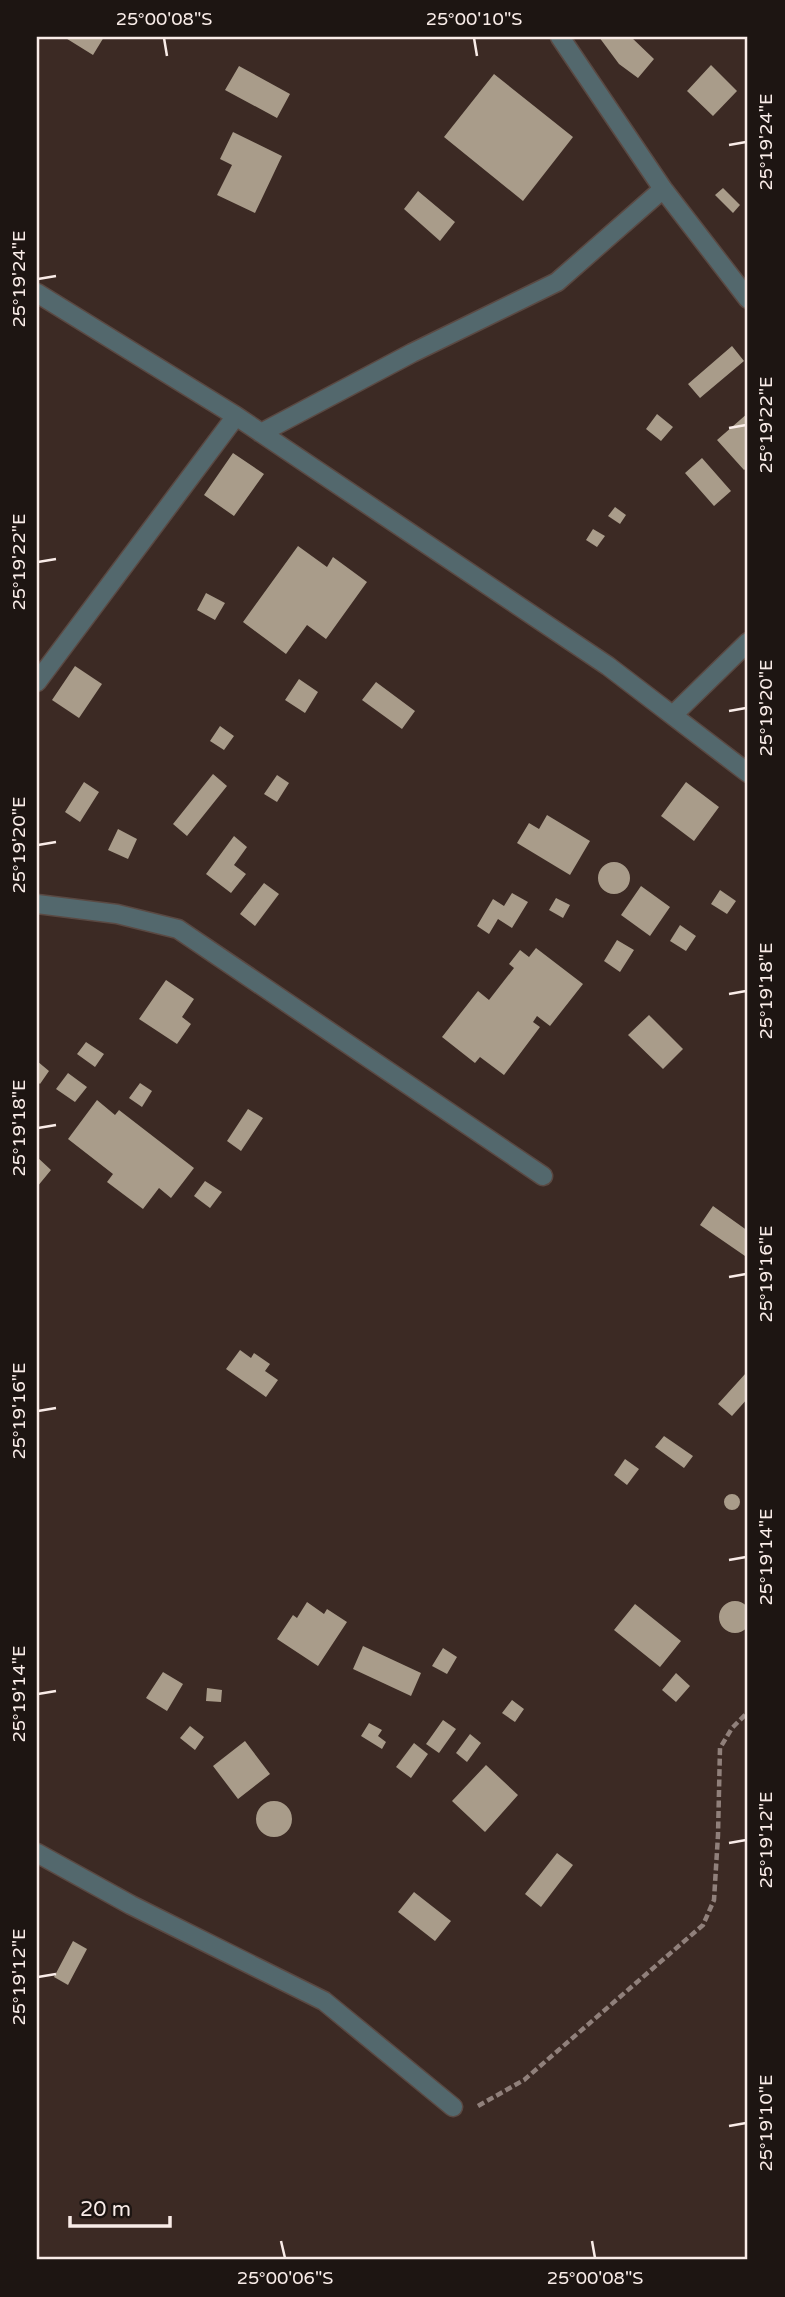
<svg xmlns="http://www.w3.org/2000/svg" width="785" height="2297" viewBox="0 0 785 2297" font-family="'Varela Round',sans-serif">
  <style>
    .building { fill: #a99c8a }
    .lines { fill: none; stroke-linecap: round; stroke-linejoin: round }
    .minor-casing { stroke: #5a4943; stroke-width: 21 }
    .path { stroke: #90807b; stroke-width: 4.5; stroke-dasharray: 7 3.5; stroke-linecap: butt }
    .minor { stroke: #53686d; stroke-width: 18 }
    .ticks { fill: none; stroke: #f9ece8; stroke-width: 2.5 }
    .neatline { fill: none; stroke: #f9ece8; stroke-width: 2.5 }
    .ticks-label { font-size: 18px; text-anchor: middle; fill: #f9ece8 }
  </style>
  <rect width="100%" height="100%" fill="#3c2a24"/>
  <path class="building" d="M64,37H104L93,55Z
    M599,37H631L654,59L638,78L619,64Z
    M711,65L737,91L713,116L687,91Z
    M239,66L290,94L277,118L225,90Z
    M494,74L573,137L523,201L444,137Z
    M233,132L282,156L255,213L217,195L232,165L220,159Z
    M723,188L740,205L733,213L715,195Z
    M418,191L455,222L440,241L404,209Z
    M732,346L744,361L700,398L688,384Z
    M748,413V467L744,470L717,440Z
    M657,414L673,427L661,441L646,429Z
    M233,453L264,474L234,516L204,495Z
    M702,458L731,491L714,506L685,473Z
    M615,507L626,515L620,524L608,516Z
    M593,529L605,536L597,547L586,540Z
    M298,546L327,567L333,557L367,582L326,639L307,625L286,654L243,622Z
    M206,593L225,603L215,620L197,610Z
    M75,666L102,684L79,718L52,700Z
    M299,679L318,692L305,713L285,700Z
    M376,682L415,711L402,729L362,700Z
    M220,726L234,736L224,750L210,741Z
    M213,774L227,786L187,836L173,824Z
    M277,775L289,783L277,802L264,794Z
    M84,782L99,792L80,822L65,812Z
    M686,782L719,807L694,841L661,816Z
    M547,815L590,841L570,875L517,843L529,823L539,829Z
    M118,829L137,839L128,859L108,850Z
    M234,836L247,847L234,865L246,874L231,893L206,874Z
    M598 878a16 16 0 1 1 32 0a16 16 0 1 1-32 0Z
    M264,883L279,894L255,926L240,914Z
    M641,886L670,907L650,936L621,915Z
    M720,890L736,901L727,914L711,904Z
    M512,893L528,902L512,928L498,919L489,934L477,926L493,899L504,906Z
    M556,898L570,905L563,918L549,910Z
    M680,925L696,936L686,951L670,941Z
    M617,940L634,950L620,972L604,961Z
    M536,948L583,984L550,1026L537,1016L533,1022L540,1027L504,1075L480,1057L475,1063L442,1037L478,991L489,1000L514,968L509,964L520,950L529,957Z
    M166,980L194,999L182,1017L191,1024L177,1044L139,1019Z
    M649,1015L683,1049L663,1069L628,1035Z
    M86,1042L104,1054L95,1067L77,1054Z
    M37,1061L49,1071L40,1084L37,1081Z
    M68,1073L87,1087L75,1102L56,1089Z
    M140,1083L152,1091L142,1107L129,1098Z
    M97,1100L115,1115L119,1110L194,1168L171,1198L159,1188L143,1209L107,1182L113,1174L68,1139Z
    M248,1109L263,1118L241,1151L227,1141Z
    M37,1157L51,1170L37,1187Z
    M205,1181L222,1192L210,1208L194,1196Z
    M713,1206L748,1231V1252L745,1256L700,1225Z
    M240,1350L251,1358L254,1353L270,1364L265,1371L278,1380L266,1397L226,1369Z
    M746,1373L748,1375V1398L732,1416L718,1404Z
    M664,1436L693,1456L684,1468L655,1447Z
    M625,1459L639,1469L627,1485L614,1475Z
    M724 1502a8 8 0 1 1 16 0a8 8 0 1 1-16 0Z
    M719 1617a16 16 0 1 1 32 0a16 16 0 1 1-32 0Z
    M307,1602L324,1614L327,1609L347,1622L318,1666L277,1639L293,1615L297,1618Z
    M635,1604L681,1641L660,1667L614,1630Z
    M363,1646L421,1673L411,1696L353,1669Z
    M443,1648L457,1657L447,1674L432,1666Z
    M163,1672L183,1684L167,1711L146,1698Z
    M676,1673L690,1686L676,1702L662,1690Z
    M207,1688L222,1690L221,1702L206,1701Z
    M512,1700L524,1709L515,1722L502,1713Z
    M443,1720L456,1729L439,1753L426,1744Z
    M369,1723L382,1730L378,1736L386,1742L382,1749L361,1736Z
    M190,1726L204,1737L195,1750L180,1738Z
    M470,1734L481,1743L467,1762L456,1753Z
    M245,1741L270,1774L238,1799L213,1766Z
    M414,1743L428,1754L411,1778L396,1767Z
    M486,1765L518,1795L485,1832L452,1801Z
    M256 1819a18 18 0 1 1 36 0a18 18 0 1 1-36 0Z
    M557,1853L573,1865L541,1907L525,1894Z
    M414,1892L451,1921L435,1941L398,1912Z
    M73,1941L87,1949L68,1985L54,1977Z"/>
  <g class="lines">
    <g class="minor-casing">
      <path id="minor" d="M560,37L663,189L748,299
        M37,293L236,416L608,666L748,773
        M261,433L412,353L557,282L663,189
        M37,682L236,416
        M674,714L748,642
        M37,904L117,914L178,929L543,1176
        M37,1853L131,1905L324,2001L453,2107"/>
    </g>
    <path class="path" d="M478,2106L524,2080L703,1925L714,1900L718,1835L720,1748L732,1728L748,1712"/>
    <use href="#minor" class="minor"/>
  </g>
  <path class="ticks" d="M164,38L167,56M474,38L477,56M729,145L746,142M38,279L56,276M729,428L746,425M38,562L56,559M729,711L746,708M38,845L56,842M729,994L746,991M38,1128L56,1125M729,1277L746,1274M38,1411L56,1408M729,1560L746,1557M38,1694L56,1691M729,1843L746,1840M38,1977L56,1974M729,2126L746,2123M281,2241L285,2258M592,2241L595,2258"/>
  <rect width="785" height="2297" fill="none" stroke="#1d1512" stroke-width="77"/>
  <path d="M70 2216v10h100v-10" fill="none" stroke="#f9ece8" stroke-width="3.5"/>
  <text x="80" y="2216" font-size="21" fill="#f9ece8" stroke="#1d1512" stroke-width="5" paint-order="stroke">20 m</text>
  <rect x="38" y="38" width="708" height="2220" class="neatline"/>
  <g class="ticks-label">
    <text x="164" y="25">25°00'08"S</text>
    <text x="474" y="25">25°00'10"S</text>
    <text transform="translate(766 142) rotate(-90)" y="6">25°19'24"E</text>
    <text transform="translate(19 279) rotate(-90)" y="6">25°19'24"E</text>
    <text transform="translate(766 425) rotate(-90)" y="6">25°19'22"E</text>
    <text transform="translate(19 562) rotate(-90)" y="6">25°19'22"E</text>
    <text transform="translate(766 708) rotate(-90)" y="6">25°19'20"E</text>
    <text transform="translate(19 845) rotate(-90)" y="6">25°19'20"E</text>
    <text transform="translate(766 991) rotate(-90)" y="6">25°19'18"E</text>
    <text transform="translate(19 1128) rotate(-90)" y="6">25°19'18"E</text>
    <text transform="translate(766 1274) rotate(-90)" y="6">25°19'16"E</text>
    <text transform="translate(19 1411) rotate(-90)" y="6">25°19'16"E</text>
    <text transform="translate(766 1557) rotate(-90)" y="6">25°19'14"E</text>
    <text transform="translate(19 1694) rotate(-90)" y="6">25°19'14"E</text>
    <text transform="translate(766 1840) rotate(-90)" y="6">25°19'12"E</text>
    <text transform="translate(19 1977) rotate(-90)" y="6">25°19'12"E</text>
    <text transform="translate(766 2123) rotate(-90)" y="6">25°19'10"E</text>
    <text x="285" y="2284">25°00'06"S</text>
    <text x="595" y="2284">25°00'08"S</text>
  </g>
</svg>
